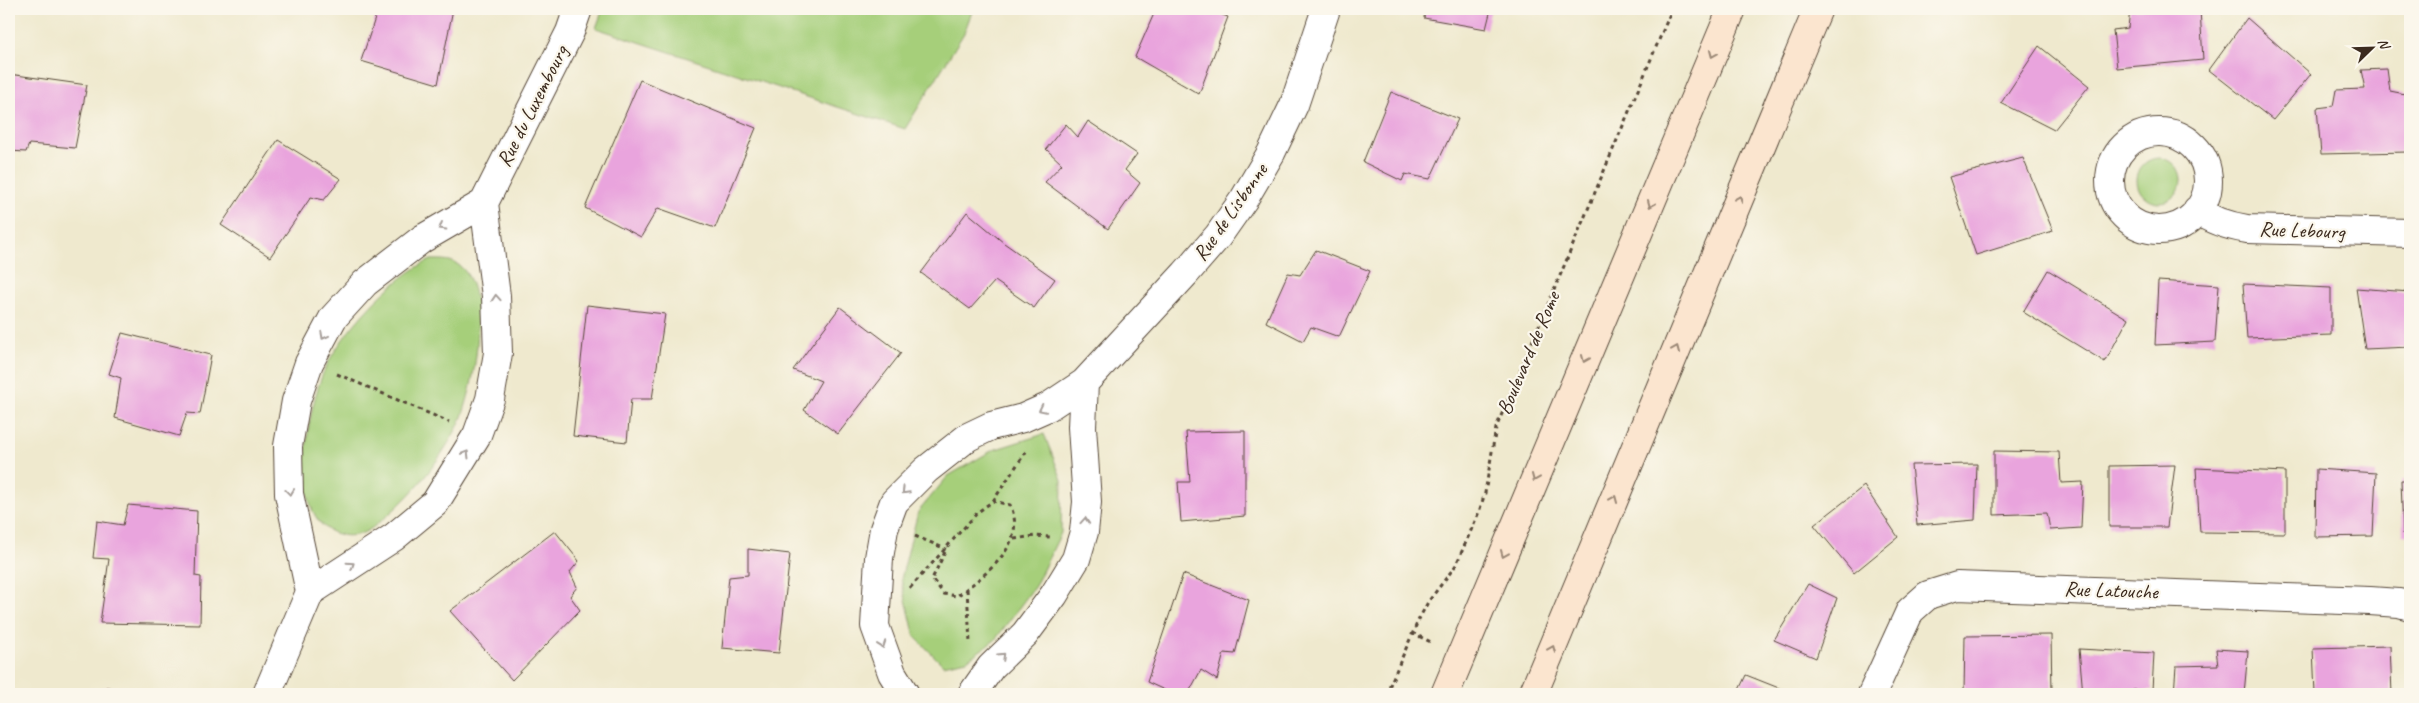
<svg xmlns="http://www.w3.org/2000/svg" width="2419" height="703" viewBox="0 0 2419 703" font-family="Caveat,sans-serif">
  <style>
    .green { fill: #a6cf7a; stroke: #707c4c }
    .building { fill: #e9a4dd }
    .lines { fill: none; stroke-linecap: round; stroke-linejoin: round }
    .minor-casing { stroke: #564738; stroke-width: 30 }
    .secondary-casing { stroke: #564738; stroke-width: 30 }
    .path { stroke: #564738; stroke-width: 3; stroke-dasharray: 4 4; stroke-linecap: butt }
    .minor { stroke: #fff; stroke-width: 28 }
    .secondary { stroke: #fbe5cf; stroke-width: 28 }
    .oneway { stroke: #9b8876 }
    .oneway2 { stroke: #a79f9a }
    .labels { text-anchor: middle; stroke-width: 4.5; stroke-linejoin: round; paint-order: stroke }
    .street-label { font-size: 21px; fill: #3b2a1e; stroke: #fbf7ec }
  </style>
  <rect width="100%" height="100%" fill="#fbf7ec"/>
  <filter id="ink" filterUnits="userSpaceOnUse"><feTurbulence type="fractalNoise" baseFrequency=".02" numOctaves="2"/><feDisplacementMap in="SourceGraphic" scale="10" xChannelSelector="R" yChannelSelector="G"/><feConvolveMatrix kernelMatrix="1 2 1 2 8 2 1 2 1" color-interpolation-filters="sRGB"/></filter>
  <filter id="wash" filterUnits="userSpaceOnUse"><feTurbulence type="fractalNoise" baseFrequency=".0096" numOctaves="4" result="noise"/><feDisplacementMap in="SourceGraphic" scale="20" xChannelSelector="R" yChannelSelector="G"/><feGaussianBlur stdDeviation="1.12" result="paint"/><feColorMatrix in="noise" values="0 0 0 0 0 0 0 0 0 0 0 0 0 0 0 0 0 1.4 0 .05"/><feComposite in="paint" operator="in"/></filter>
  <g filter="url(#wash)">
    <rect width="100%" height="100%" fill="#efe9ce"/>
    <path class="green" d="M603,9H973L964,33L905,129L596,28Z
      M2137 180a22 22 0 1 1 44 0a22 22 0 1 1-44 0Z
      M431,260C439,260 449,259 457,264C494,287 474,396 457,428C436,467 408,501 372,528C362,535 349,538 337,534C286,518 308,406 325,369C342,332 393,276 431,260Z
      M1044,434L1062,480L1061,533L1035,586L995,640L967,660L943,665L915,637L901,579L918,512L948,476L993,450Z"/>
    <g id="blocks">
      <path class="building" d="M378,9H453L438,84L361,61Z
        M1156,9H1206L1228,17L1199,94L1135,57Z
        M1425,9H1491L1486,29L1424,18Z
        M2130,9H2200L2203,60L2117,68L2113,30L2128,28Z
        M2247,18L2311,74L2273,120L2209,70Z
        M2039,46L2089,86L2054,130L2001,103Z
        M2387,69L2390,91L2410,95L2408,152L2321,154L2317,108L2333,106L2336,90L2365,89L2361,70Z
        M9,74L87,85L75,148L29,144L26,152L9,151Z
        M640,80L756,128L715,228L658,208L641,237L585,208Z
        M1391,92L1458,119L1430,179L1405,174L1402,181L1363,162Z
        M1088,121L1137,154L1125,170L1140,183L1108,229L1045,182L1062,164L1046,149L1066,124L1078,137Z
        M278,140L341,179L324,200L311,197L270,257L221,225Z
        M2023,158L2053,231L1976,255L1949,177Z
        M967,212L1004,243L1055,279L1034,308L995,281L970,309L921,273Z
        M1316,250L1370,271L1339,337L1311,327L1303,341L1266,322L1288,273L1300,275Z
        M2048,270L2128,319L2105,362L2023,312Z
        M2158,281L2219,285L2215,342L2155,345Z
        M2243,284L2331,288V335L2247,338Z
        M2356,288L2410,292V347L2365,349Z
        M587,305L665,314L652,399H631L627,442L573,436Z
        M840,307L901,353L838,434L804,410L821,381L793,370Z
        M122,333L211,355L200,414L187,413L179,436L115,418L121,378L109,374Z
        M1245,431V516L1181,522L1178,482H1190L1186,432Z
        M1994,451L2059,452L2061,483L2083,482L2081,528L2050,530L2047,513L1994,515Z
        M1977,464L1975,520L1917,525L1911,465Z
        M2175,465L2167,527H2109V466Z
        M2196,468L2285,472V533L2200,532Z
        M2316,469L2376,473L2373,536L2315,537Z
        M2401,480H2410V535L2403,534Z
        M1864,486L1898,537L1854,573L1814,525Z
        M128,505L197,511L195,576L201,577L200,625L100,623L109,559L93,558L97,521L123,525Z
        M555,531L579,561L570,572L577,587L570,596L580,610L512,680L450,611Z
        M748,549L790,554L779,653L722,648L729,577L748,575Z
        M1183,574L1249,600L1235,654L1224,653L1217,680L1201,670L1188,694H1173L1147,682Z
        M1808,584L1837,598L1816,658L1774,640Z
        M2051,635L2052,694L1964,692L1965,636Z
        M2390,646L2392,694H2315L2313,648Z
        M2079,649L2154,653L2152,690H2133V694H2083Z
        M2216,649L2248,651L2244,694H2174L2176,666L2218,665Z
        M1746,675L1794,694H1737Z
        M106,687L154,692V694H105Z"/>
    </g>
  </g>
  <g filter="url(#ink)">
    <use href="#blocks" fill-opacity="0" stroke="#564738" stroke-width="1"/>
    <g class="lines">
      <g class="minor-casing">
        <path id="minor" d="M2110 181a49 49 0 1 1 98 0a49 49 0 1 1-98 0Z
          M2197,210C2212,221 2229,226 2247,229L2410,233
          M310,592L289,494L288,446L296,401L309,363L333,318L365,283L422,239L484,203L570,32L578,9
          M267,694L310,592L394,537L435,503L477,435L490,399L498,353L496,296L484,203
          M905,694L892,673L875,626L879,558L884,529L894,502L926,470L968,437L991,426L1023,418L1048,407L1084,383L1185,274L1218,236L1244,199L1271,153L1294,105L1326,9
          M972,694L991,667L1025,634L1054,595L1076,559L1084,532L1087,502L1082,427L1084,383
          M1872,694L1910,611L1928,595L1957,586L2370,601L2399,603L2410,606"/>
      </g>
      <g class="secondary-casing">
        <path id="secondary" d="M1445,694L1732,9
          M1533,694L1818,9"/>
      </g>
      <path class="path" d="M337,374L449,422
        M915,536L946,549
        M1014,539L1035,536L1050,537
        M945,552L932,579L944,594L957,596C985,575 1029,544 1010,505L993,501
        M910,588L978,512L993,501L1027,450
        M967,589L970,643
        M1412,633L1433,643
        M1386,694L1418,621L1428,602L1456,565L1479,512L1485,493L1496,428L1672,9"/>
      <use href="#minor" class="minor"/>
      <use href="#secondary" class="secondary"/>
    </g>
    <defs><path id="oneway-chevron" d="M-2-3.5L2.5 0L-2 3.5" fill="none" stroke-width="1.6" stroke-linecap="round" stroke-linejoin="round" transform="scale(1.25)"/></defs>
    <g class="oneway">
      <use href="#oneway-chevron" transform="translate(1713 54) rotate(113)"/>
      <use href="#oneway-chevron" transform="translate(1739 199) rotate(-67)"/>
      <use href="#oneway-chevron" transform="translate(1651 204) rotate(113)"/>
      <use href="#oneway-chevron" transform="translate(1676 349) rotate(-67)"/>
      <use href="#oneway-chevron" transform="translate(1585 359) rotate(113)"/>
      <use href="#oneway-chevron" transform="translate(1535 478) rotate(113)"/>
      <use href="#oneway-chevron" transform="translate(1614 499) rotate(-67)"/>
      <use href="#oneway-chevron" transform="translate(1504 554) rotate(113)"/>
      <use href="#oneway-chevron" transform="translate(1552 649) rotate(-67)"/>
    </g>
    <g class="oneway2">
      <use href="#oneway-chevron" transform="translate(442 227) rotate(150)"/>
      <use href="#oneway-chevron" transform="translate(496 298) rotate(-94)"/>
      <use href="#oneway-chevron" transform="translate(324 336) rotate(118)"/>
      <use href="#oneway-chevron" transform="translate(1042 409) rotate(154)"/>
      <use href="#oneway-chevron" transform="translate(466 454) rotate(-59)"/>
      <use href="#oneway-chevron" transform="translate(905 491) rotate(135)"/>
      <use href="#oneway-chevron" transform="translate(290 492) rotate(84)"/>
      <use href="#oneway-chevron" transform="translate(1085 521) rotate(-86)"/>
      <use href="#oneway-chevron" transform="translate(351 565) rotate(-33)"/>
      <use href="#oneway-chevron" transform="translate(882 645) rotate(70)"/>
      <use href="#oneway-chevron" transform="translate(1002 656) rotate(-44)"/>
    </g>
  </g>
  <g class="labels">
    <g class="street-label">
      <text transform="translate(532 106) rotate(-63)" y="7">Rue du Luxembourg</text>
      <text transform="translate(1230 212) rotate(-55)" y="7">Rue de Lisbonne</text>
      <text transform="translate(2302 230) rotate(2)" y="7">Rue Lebourg</text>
      <text transform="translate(1528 353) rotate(-67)" y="7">Boulevard de Rome</text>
      <text transform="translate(2111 590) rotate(2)" y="7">Rue Latouche</text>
    </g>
  </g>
  <rect width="2419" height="703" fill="none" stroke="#fbf7ec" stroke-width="30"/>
  <g transform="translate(2372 48) rotate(67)" stroke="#fbf7ec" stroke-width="4" paint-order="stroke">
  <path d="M0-4L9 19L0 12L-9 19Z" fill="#3b2a1e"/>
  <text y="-8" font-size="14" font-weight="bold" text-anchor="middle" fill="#3b2a1e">N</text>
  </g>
</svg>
